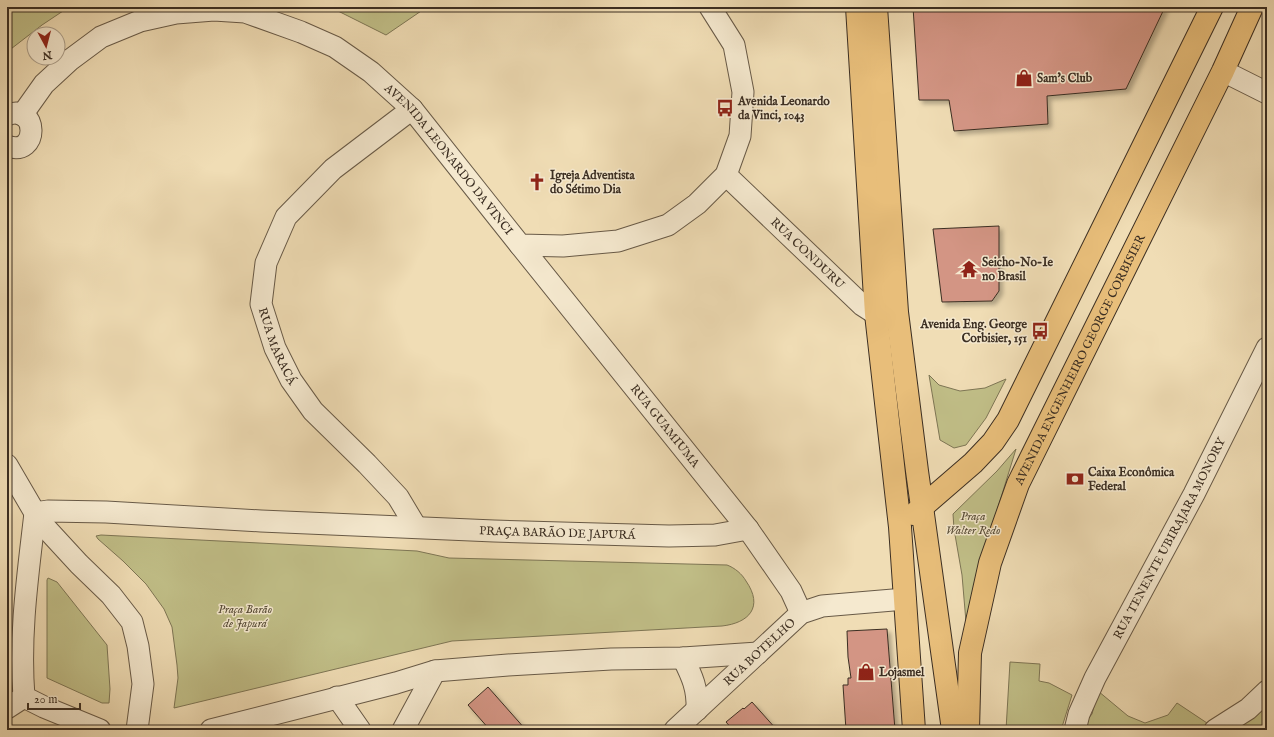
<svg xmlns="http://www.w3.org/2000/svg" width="1274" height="737" viewBox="0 0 1274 737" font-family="'IM FELL English',serif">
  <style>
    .green { fill: #c1bf88; stroke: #7e7655 }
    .building { fill: #d39584; stroke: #3b2e22; filter: url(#shadow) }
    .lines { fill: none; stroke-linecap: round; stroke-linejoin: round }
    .minor-casing { stroke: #685a47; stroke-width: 23 }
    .major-casing { stroke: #3b2e22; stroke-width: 24 }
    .minor { stroke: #f5e9cf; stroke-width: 21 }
    .major { stroke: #e8be7a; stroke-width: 22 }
    .labels { text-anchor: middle; stroke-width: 3; stroke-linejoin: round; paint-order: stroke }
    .poi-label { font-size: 12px; font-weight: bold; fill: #3b2e22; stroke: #f5e9cf; text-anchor: start }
    .street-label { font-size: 12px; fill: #3b2e22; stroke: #f5e9cf }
    .park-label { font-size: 12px; font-style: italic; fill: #564b36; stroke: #f5e9cf }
  </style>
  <defs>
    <filter id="shadow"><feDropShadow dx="3.5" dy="3.5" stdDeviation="2" flood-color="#0004"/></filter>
  </defs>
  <rect width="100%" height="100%" fill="#f0ddb5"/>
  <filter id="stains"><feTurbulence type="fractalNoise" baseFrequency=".005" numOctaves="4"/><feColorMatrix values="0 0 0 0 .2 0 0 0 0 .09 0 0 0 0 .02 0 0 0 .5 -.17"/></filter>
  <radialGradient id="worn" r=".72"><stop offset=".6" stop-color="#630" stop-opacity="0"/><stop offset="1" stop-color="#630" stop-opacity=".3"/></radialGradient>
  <path class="green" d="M7,7H69L42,25L7,52Z
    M330,7H427L386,35Z
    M929,375L939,385L960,391L985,388L1006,379L986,418L966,445L954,448L940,440Z
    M1016,449L982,559L966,622L962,575L954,529L953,514L997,471Z
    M101,535L417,551L449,558L727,565C735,568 742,574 746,581C764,607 749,623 722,626L452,641L174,708L178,678L177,665L172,627L164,609L146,584L123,561L98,539L96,536Z
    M48,578L57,582L107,645L110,689L109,703H102L47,678V580Z
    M1010,662L1040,664L1039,681L1049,683L1072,695L1062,727V730H1006Z
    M1267,688V730H1226Z
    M1098,691L1128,716L1145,723L1168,715L1177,703L1210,725L1199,730H1083L1084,724L1092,714Z"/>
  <path class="building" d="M913,7H1165L1126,89L1047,96L1048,124L954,131L949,100H919Z
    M999,226V291L992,301L942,302L933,229Z
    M887,629L895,730H846L843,685H848V678H851L848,657L847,631Z
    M488,687L526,730H490L468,705Z
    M752,702L777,730H733L726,722L743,708L744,709Z"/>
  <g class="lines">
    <g class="minor-casing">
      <g id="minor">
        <path d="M1223,71L1267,93"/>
        <path id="s1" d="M412,109L333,169L286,217L266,263L261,304L275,348L291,380L313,411L367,464L398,497L416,527"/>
        <path d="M7,115C38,102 40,158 7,146"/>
        <path id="s2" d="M22,115L44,84L70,60L101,37L140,21L176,13L214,10L245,12L301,32L335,47L371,72L412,109L520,245L563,246L618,241L668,225L697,204L726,175L740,136L743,92L734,45L710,7"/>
        <path id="s3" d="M726,175L862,305L876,314L890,313"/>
        <path id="s4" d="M520,245L748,529L791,591L801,613"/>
        <path d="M7,465L35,513L44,526L79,564L111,595L132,622L138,646L143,684L137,730"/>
        <path id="s5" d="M35,513L48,511L106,512L261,521L494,531L669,536L715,535L748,529"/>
        <path d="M35,513C28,574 19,635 24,697L44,707L100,730"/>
        <path d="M683,658C692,676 698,689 697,710"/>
        <path d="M337,697L360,730"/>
        <path d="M7,708L24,697"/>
        <path d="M211,730L396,683L435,671L508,665L611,659L683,658L758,653"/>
        <path d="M403,730L435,671"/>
        <path id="s6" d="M675,730L801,613L822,606L905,599"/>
        <path id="s7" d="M1075,730L1079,714L1095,678L1194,494L1267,348"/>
        <path d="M1215,730L1248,709L1267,691"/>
      </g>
    </g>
    <g class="major-casing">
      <g id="major">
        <path d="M857,7L876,314L900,527L914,730"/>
        <path d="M876,7L897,312L917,471L953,730"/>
        <path d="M914,514L973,463L993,442L1008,420L1212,7"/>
        <path id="s8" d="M968,730L970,653L990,563L1018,484L1223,71L1252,7"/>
      </g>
    </g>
    <use href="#minor" class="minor"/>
    <use href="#major" class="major"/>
  </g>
  <defs>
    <g id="shop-bare" transform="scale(1.38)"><path d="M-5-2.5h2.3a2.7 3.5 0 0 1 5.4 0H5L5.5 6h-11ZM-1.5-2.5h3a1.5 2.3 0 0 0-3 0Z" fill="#8f2418" stroke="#f5e9cf" stroke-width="2.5" paint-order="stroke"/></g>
    <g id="bus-bare" transform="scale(1.38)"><path d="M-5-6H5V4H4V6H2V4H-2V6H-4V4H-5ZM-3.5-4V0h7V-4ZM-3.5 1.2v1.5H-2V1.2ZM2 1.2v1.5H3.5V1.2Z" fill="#8f2418" stroke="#f5e9cf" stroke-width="2.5" paint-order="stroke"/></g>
    <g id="church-bare" transform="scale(1.38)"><path d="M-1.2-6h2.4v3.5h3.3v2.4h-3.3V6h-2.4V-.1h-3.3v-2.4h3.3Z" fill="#8f2418" stroke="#f5e9cf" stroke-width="2.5" paint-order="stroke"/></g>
    <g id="temple-bare" transform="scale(1.38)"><path d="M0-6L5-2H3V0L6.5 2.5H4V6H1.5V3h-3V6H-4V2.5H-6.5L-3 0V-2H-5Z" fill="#8f2418" stroke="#f5e9cf" stroke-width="2.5" paint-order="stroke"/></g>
    <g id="bank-bare" transform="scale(1.38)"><path d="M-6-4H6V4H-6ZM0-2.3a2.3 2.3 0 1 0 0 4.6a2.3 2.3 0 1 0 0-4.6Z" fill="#8f2418" stroke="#f5e9cf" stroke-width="2.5" paint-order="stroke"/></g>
  </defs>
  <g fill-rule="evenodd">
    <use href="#shop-bare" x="1024" y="78"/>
    <use href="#bus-bare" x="725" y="108"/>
    <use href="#church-bare" x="537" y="182"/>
    <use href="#temple-bare" x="969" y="269"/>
    <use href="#bus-bare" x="1040" y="331"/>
    <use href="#bank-bare" x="1075" y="479"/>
    <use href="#shop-bare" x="866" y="672"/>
  </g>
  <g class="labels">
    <g class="poi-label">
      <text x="1037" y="82">Sam's Club</text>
      <text x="738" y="105">Avenida Leonardo<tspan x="738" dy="14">da Vinci, 1043</tspan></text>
      <text x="550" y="179">Igreja Adventista<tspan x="550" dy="14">do Sétimo Dia</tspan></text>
      <text x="982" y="266">Seicho-No-Ie<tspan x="982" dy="14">no Brasil</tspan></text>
      <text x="1027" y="328" text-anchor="end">Avenida Eng. George<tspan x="1027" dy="14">Corbisier, 151</tspan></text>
      <text x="1088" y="476">Caixa Econômica<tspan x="1088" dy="14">Federal</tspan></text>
      <text x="879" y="676">Lojasmel</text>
    </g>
    <g class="street-label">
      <text dy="4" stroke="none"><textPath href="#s2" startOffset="518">AVENIDA LEONARDO DA VINCI</textPath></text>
      <text dy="4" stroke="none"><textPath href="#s3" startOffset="113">RUA CONDURU</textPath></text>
      <text dy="4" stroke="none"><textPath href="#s1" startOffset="303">RUA MARACÁ</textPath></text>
      <text dy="4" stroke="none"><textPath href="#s8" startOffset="392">AVENIDA ENGENHEIRO GEORGE CORBISIER</textPath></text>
      <text dy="4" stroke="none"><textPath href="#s4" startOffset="232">RUA GUAMIUMA</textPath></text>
      <text dy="4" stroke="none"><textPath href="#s5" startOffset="523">PRAÇA BARÃO DE JAPURÁ</textPath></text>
      <text dy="4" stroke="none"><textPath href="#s7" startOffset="214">RUA TENENTE UBIRAJARA MONORY</textPath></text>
      <text dy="4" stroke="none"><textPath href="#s6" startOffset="115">RUA BOTELHO</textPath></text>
    </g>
    <g class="park-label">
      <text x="973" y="520">Praça<tspan x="973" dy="14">Walter Redo</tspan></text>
      <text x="245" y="613">Praça Barão<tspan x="245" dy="14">de Japurá</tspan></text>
    </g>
  </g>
  <rect width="1274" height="737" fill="none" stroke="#f0ddb5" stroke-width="24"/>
  <rect x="8" y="8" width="1258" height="721" fill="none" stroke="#3b2e22" stroke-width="2"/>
  <rect x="12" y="12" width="1250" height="713" fill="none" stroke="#3b2e22"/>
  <g transform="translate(46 46) rotate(173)"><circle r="19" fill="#f5e9cf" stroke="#ab9e8a"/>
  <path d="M0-3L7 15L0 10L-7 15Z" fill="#8f2418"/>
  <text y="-6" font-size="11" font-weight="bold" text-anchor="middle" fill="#3b2e22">N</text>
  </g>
  <path d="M28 703v6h52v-6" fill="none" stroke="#3b2e22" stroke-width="2"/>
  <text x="34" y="703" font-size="12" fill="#3b2e22" stroke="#f5e9cf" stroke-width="3" paint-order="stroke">20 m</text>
  <rect width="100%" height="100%" filter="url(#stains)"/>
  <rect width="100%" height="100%" fill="url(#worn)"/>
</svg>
